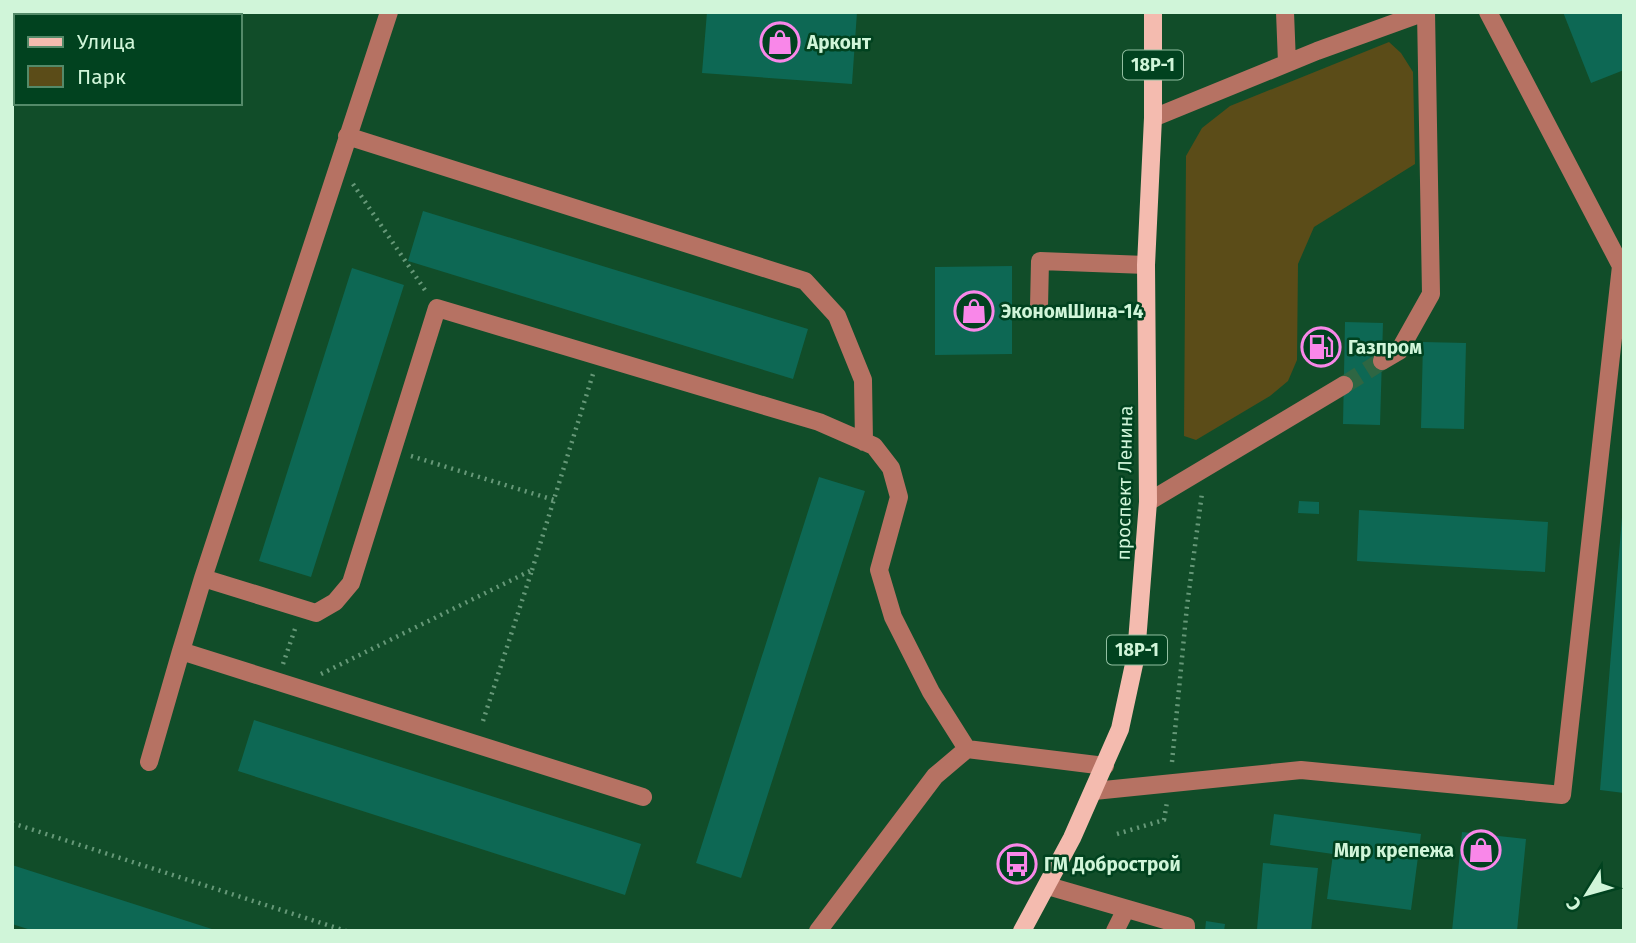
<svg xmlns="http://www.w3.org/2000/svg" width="1636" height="943" viewBox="0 0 1636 943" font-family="'Fira Sans',sans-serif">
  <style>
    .green { fill: #5b4c18 }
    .building { fill: #0d6854 }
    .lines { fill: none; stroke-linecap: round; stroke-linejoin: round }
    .minor-tunnel { stroke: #2e6643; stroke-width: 18; stroke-dasharray: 18 9; stroke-linecap: butt }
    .path { stroke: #669878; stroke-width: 4.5; stroke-dasharray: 2 5; stroke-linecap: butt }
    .minor { stroke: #b67263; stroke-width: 18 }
    .major { stroke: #f4bbaf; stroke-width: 18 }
    .labels { text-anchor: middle; stroke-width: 5; stroke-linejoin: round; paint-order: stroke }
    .shield { fill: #01421f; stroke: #92bfa1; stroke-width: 2 }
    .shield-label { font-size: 18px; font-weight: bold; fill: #d0f5d9 }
    .poi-label { font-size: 19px; font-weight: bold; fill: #d0f5d9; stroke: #01421f; text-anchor: start }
    .street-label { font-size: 19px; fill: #d0f5d9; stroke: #01421f }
  </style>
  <rect width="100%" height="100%" fill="#114d29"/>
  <path class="green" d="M1389,42L1401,53L1413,72L1415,164L1314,227L1298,264L1297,360L1288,381L1270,396L1196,440L1184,436L1186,156L1202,128L1230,106Z"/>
  <path class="building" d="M707,12H857L852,84L702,73Z
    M1563,12H1624V70L1591,83Z
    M423,211L808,329L793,379L408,261Z
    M1012,266V354L935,355V267Z
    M352,268L404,285L311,577L259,561Z
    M1345,322L1383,323L1380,425L1343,424Z
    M1423,342L1466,343L1464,429L1421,428Z
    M819,477L865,491L741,878L696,863Z
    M1299,501L1319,502V514L1298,513Z
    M1359,510L1548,522L1545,572L1357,561Z
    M1622,517H1624V793L1600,790Z
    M254,720L641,844L625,895L238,771Z
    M1274,814L1421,834L1411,910L1327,899L1333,854L1270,845Z
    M1462,832L1526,839L1517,931H1452Z
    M1263,863L1318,868L1311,931L1257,929Z
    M12,865L215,930V931H34L12,924Z
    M1206,921L1225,924L1224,931H1205Z"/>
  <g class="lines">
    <path class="minor-tunnel" d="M1344,385L1382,361"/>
    <path class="path" d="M353,184L427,293
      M411,456L554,500
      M532,570L593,374
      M283,664L295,629
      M321,674L532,570L482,724
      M1172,762L1187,606L1202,493
      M12,823L346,931
      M1117,834L1164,820L1167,802"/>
    <path class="minor" d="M389,12L203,578L316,613L335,602L351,583L437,308L819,422L874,446L891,468L899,497L879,570L893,617L931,692L967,749
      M1285,12L1287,63
      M1153,118L1317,51L1425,12
      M347,136L805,281L837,316L863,380L864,442
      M1039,307L1040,261L1146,265
      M1382,361L1399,351L1431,294L1426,12
      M1148,502L1344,385
      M203,578L181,651L643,797
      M149,762L181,651
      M1094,791L1301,770L1562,795L1621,266L1488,12
      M1048,886L1186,926V931
      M818,931L935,776L967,749L1105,766
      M1115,931L1126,909"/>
    <path class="major" d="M1022,931L1072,838L1120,729L1136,655L1148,502L1146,265L1153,118V12"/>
  </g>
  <defs>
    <g id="shop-ring" transform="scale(2.0125)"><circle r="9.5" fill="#01421f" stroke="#f987e9" stroke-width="1.5"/><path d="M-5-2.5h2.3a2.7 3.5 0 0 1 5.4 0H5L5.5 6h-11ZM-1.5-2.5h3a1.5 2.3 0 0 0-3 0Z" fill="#f987e9"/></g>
    <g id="fuel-ring" transform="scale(2.0125)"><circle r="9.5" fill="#01421f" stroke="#f987e9" stroke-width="1.5"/><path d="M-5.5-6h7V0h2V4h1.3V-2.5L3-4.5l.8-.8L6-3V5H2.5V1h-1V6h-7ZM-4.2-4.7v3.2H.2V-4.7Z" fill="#f987e9"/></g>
    <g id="bus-ring" transform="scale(2.0125)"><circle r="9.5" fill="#01421f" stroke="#f987e9" stroke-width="1.5"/><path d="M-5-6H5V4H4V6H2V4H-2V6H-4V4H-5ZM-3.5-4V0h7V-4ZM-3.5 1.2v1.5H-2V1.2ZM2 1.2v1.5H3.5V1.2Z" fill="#f987e9"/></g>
  </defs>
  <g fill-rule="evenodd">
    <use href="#shop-ring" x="780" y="42"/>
    <use href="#shop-ring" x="974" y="311"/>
    <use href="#fuel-ring" x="1321" y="347"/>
    <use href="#shop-ring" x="1481" y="850"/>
    <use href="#bus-ring" x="1017" y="864"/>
  </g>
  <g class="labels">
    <g class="shield">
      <rect x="1123" y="50.5" width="60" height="29" rx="5"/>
      <rect x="1107" y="635.5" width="60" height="29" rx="5"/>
    </g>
    <g class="shield-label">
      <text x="1153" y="71">18Р-1</text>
      <text x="1137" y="656">18Р-1</text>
    </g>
    <g class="poi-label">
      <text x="807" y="49">Арконт</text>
      <text x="1001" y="318">ЭкономШина-14</text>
      <text x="1348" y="354">Газпром</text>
      <text x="1454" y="857" text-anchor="end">Мир крепежа</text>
      <text x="1044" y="871">ГМ Добрострой</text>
    </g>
    <g class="street-label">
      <text transform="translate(1124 483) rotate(-89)" y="7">проспект Ленина</text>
    </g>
  </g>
  <rect width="1636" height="943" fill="none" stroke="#d0f5d9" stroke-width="28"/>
  <rect x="14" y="14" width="228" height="91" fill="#01421f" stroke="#548a69" stroke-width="2"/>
  <rect x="28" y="37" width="35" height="10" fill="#f4bbaf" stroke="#548a69" stroke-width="2"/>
  <text x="77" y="49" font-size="21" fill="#d0f5d9">Улица</text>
  <rect x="28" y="66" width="35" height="21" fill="#5b4c18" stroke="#548a69" stroke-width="2"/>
  <text x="77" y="84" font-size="21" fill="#d0f5d9">Парк</text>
  <g transform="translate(1587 894) rotate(233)" stroke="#01421f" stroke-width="5" paint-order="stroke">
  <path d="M0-5L12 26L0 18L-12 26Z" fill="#d0f5d9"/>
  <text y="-10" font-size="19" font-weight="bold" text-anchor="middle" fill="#d0f5d9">С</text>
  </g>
</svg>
